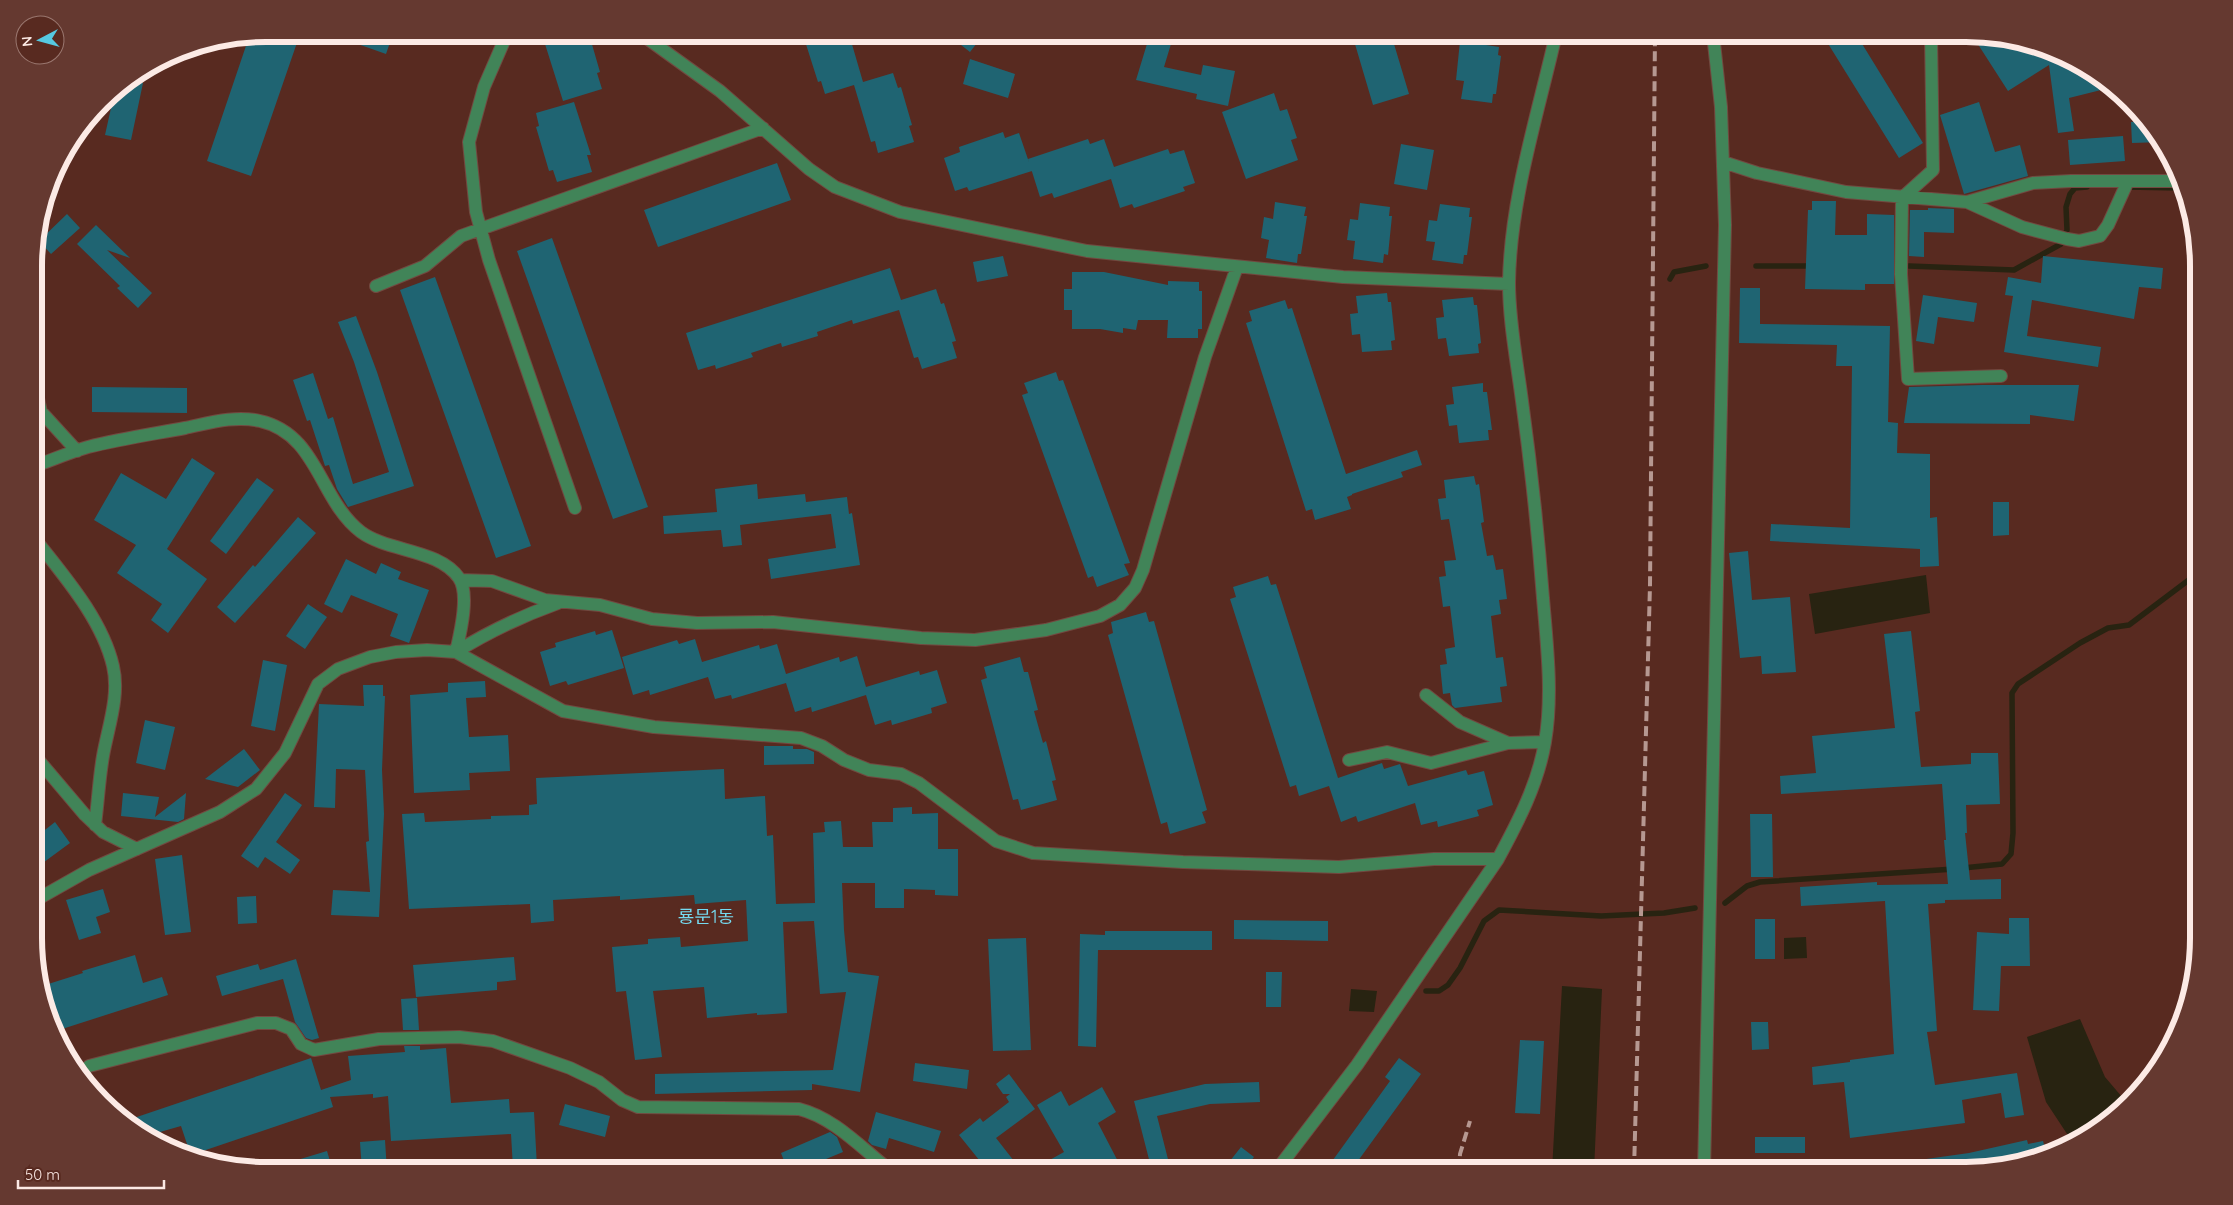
<svg xmlns="http://www.w3.org/2000/svg" width="2233" height="1205" viewBox="0 0 2233 1205" font-family="Quicksand,'Noto Sans KR',sans-serif">
  <style>
    .water { fill: #282311 }
    .lines { fill: none; stroke-linecap: round; stroke-linejoin: round }
    .stream { stroke: #282311; stroke-width: 5.5 }
    .building { fill: #1f6472 }
    .minor-casing { stroke: #724940; stroke-width: 14 }
    .minor { stroke: #418458; stroke-width: 12 }
    .rail { stroke: #b69891; stroke-width: 4; stroke-dasharray: 10 5; stroke-linecap: butt }
    .labels { text-anchor: middle; stroke-width: 4.5; stroke-linejoin: round; paint-order: stroke }
    .quarter-label { font-size: 18px; fill: #75dbf1; stroke: #582a20 }
    .rim { fill: none; stroke: #fceae5; stroke-width: 6 }
  </style>
  <rect width="100%" height="100%" fill="#582a20"/>
  <path class="water" d="M1926,575L1930,613L1815,634L1809,594Z
    M1806,937L1807,958L1784,959V938Z
    M1562,986L1602,989L1594,1171H1552Z
    M1351,989L1377,991L1374,1012L1349,1011Z
    M2080,1019L2105,1077L2128,1104L2096,1132L2073,1143L2046,1102L2027,1037Z"/>
  <g class="lines">
    <path class="stream" d="M2126,187L2179,188
      M1756,266H1812
      M1909,266L2014,270L2061,244L2067,230L2066,207L2070,194L2075,188L2087,187
      M1670,279L1674,272L1706,266
      M1963,868L2002,864L2011,854L2013,833L2012,693L2018,684L2080,643L2108,628L2129,625L2198,573
      M1725,903L1747,886L1760,882L1954,869
      M1426,991H1439L1448,985L1460,968L1484,921L1499,910L1601,916L1664,913L1695,908"/>
  </g>
  <path class="building" d="M266,34H300L251,176L207,161L249,37Z
    M335,34H393L386,54L335,36Z
    M546,34H589L600,72L597,73L602,89L563,101L545,44L549,43Z
    M807,34H849L863,82L893,73L898,88L901,87L912,125L909,126L914,142L878,153L875,141L871,142L854,85L825,94L821,81L818,82L804,38L808,37Z
    M947,34H984L970,52Z
    M1150,34H1174L1164,67L1201,75L1203,65L1235,71L1228,106L1196,99L1197,94L1136,80Z
    M1352,34H1391L1409,94L1373,105Z
    M1839,34H1856L1923,143L1899,158L1827,42Z
    M1972,35L2070,58L2113,87L2069,98L2074,131L2058,133L2049,65L2008,91Z
    M1460,41L1499,47L1498,55L1501,56L1496,94H1493L1492,103L1461,99L1464,81L1456,80Z
    M970,59L1015,74L1008,98L963,84Z
    M131,81L143,83L131,140L105,135L115,90Z
    M1274,93L1280,111L1287,109L1297,138L1291,140L1298,160L1246,179L1222,112Z
    M574,102L591,155H587L592,172L557,182L553,170L549,171L536,127L539,126L536,113Z
    M1979,102L1995,152L2020,145L2028,176L1964,194L1940,115Z
    M2146,121L2162,142L2132,143L2131,122Z
    M1003,132L1005,138L1019,133L1032,171L969,191L967,187L955,191L944,158L960,152L959,147Z
    M2123,136L2125,161L2070,165L2068,140Z
    M1088,139L1090,144L1104,139L1114,167L1168,149L1170,154L1184,150L1195,183L1183,187L1185,191L1134,208L1132,204L1120,208L1111,179L1054,198L1052,193L1040,197L1028,159Z
    M1401,144L1434,150L1427,190L1394,184Z
    M777,163L791,200L658,247L644,210Z
    M1812,201H1836L1835,235H1867V214L1894,215V284H1865V290L1805,289L1808,210H1812Z
    M1275,202L1306,207L1304,216H1307L1301,254H1298L1297,263L1266,258L1269,240L1261,238L1264,217L1273,219Z
    M1360,203L1390,207L1389,216H1392L1388,255L1384,254L1383,263L1353,259L1355,241L1347,240L1350,219L1358,220Z
    M1440,204L1470,208L1469,217H1472L1467,255H1464L1463,264L1432,260L1435,242L1426,241L1429,220L1437,221Z
    M1928,208L1954,209V233L1924,232V257L1909,256L1910,210H1928Z
    M67,214L80,228L51,254L39,241Z
    M96,225L130,258L107,250L152,293L138,308L117,288L120,286L77,244Z
    M552,238L648,507L613,519L517,251Z
    M1003,256L1008,276L977,282L973,262Z
    M2043,256L2163,268L2161,289L2139,287L2134,319L2032,300L2027,336L2101,347L2098,367L2004,352L2013,296L2005,295L2008,277L2041,283Z
    M890,268L901,300L936,289L941,304L944,303L956,341L952,342L957,358L922,369L918,357L914,358L899,310L853,324L852,320L817,332L818,336L782,347L781,343L751,353L753,357L716,369L715,365L698,370L686,333Z
    M1072,272H1104L1168,285V281L1199,282V291H1202V329H1198V338H1167L1168,320H1138L1136,330L1123,328V333L1100,329H1072V310H1064V289H1072Z
    M435,277L531,546L496,558L400,290Z
    M1740,288H1760V324L1890,326L1888,422L1898,423L1897,453L1930,454V518L1937,517L1939,566L1920,567V549L1770,541L1771,524L1850,528L1852,366H1836L1837,345L1739,343Z
    M1387,293L1388,302H1391L1395,340L1391,341L1392,350L1362,352L1360,334L1352,335L1350,314L1358,313L1356,296Z
    M1923,295L1977,303L1974,322L1938,317L1934,344L1916,341Z
    M1473,297L1474,305H1477L1481,343L1478,344L1479,353L1449,356L1446,338L1438,339L1436,318L1444,317L1442,300Z
    M1285,300L1288,309L1292,308L1346,474L1417,450L1422,465L1401,472L1403,477L1352,494V495L1347,497L1351,509L1315,520L1312,509L1306,511L1246,323L1252,321L1249,311Z
    M356,316L377,372L414,486L348,507L337,489L329,465L325,466L310,420L307,421L293,380L313,373L328,419L333,417L353,484L389,472L354,362L338,322Z
    M1056,372L1059,381L1063,380L1130,563L1124,564L1129,575L1097,587L1093,576L1088,578L1022,395L1028,393L1024,383Z
    M1483,383V392H1487L1492,430H1488L1489,440L1459,443L1457,425L1449,426L1446,405L1454,404L1452,387Z
    M1982,385H2079L2074,421L2030,415V424L1904,423L1909,387Z
    M92,387L187,388V413L92,412Z
    M192,458L215,473L167,549L207,579L168,633L151,620L162,604L117,573L136,545L94,520L121,473L166,499Z
    M1474,476L1476,485L1479,484L1484,522L1481,523L1487,556L1493,555L1496,570L1503,569L1507,599L1499,600L1501,614L1491,616L1496,658L1503,657L1507,686L1500,687L1502,702L1455,708L1452,705L1450,693L1443,694L1440,665L1447,664L1445,649L1455,647L1450,606L1443,607L1439,577L1446,576L1444,561L1456,560L1449,519L1441,520L1438,499L1446,498L1444,480Z
    M257,478L274,490L226,554L210,541Z
    M757,484L758,499L805,494L806,502L847,497L849,514L852,513L860,565L771,579L768,559L836,548L831,514L740,525L742,545L723,547L721,530L664,534L663,516L717,512L715,489Z
    M1993,502H2009V535L1993,536Z
    M298,517L316,533L235,623L217,607L253,565L255,567Z
    M1748,551L1752,600L1790,597L1796,672L1762,674L1761,656L1740,658L1729,553Z
    M346,559L376,574L381,563L401,572L398,579L429,590L409,643L390,636L398,614L351,595L342,613L324,604Z
    M1268,576L1271,585L1276,584L1338,778L1382,763L1384,769L1400,764L1408,786L1466,770L1468,775L1484,771L1493,805L1477,810L1479,816L1438,827L1437,821L1421,825L1415,803L1358,822L1356,816L1341,822L1329,786L1299,796L1296,785L1290,787L1230,599L1236,597L1233,587Z
    M308,604L327,617L305,649L286,636Z
    M1146,612L1149,622L1154,621L1207,810L1202,812L1206,823L1170,834L1167,822L1161,824L1108,635L1113,633L1111,622Z
    M612,630L624,668L568,685L566,681L550,686L540,652L556,647L555,643L595,631L596,635Z
    M1911,631L1920,711L1915,712L1921,767L1971,764V753H1998L2000,804L1966,805L1967,833H1965L1970,880L2001,879V899L1945,900V903L1928,904L1937,1031L1927,1032L1935,1085L2017,1073L2024,1115L2005,1118L2001,1093L1962,1100L1965,1123L1850,1138L1844,1082L1813,1085L1812,1067L1850,1062V1060L1894,1054L1885,901L1801,906L1800,887L1877,882V885L1948,884L1944,840H1946L1942,784L1781,794L1780,776L1816,773L1812,736L1895,728L1884,634Z
    M695,639L702,662L759,645L760,649L777,644L786,674L839,657L840,662L857,656L866,687L919,671L920,675L937,670L947,703L931,708L932,713L892,725L891,720L875,725L866,695L812,712L811,707L795,712L786,683L732,699L731,695L715,699L708,677L650,695L649,690L633,695L622,657L677,640L679,644Z
    M1020,657L1024,672H1028L1038,710L1034,711L1043,743L1046,741L1056,780L1052,781L1057,800L1021,810L1018,799L1013,800L981,680L987,678L984,667Z
    M263,660L287,665L275,731L251,726Z
    M485,681L486,697L466,698L469,737L508,735L510,771L469,773L470,790L414,793L410,695L448,692V683Z
    M363,685H383V696H385L382,770L384,814L379,917L331,915L333,890L370,892L366,842L369,841L365,770L336,769L335,808L314,807L319,704L364,706Z
    M145,720L175,727L165,770L136,763Z
    M764,746H793V749H807L814,752V764L764,765Z
    M244,749L260,770L238,787L205,779Z
    M724,769L725,799L765,796L767,836L773,835L776,904L815,903L813,833L825,832L824,822L841,821L843,847H873L872,822H893V808L912,807V814L938,813V849H958V896L935,895V890L904,889V908H875V883H842L844,930L848,972L879,976L860,1092L812,1084V1090L655,1094V1074L833,1070L846,992L820,994L814,921L783,922L787,1013L757,1015V1013L707,1018L704,987L653,991L662,1057L635,1060L626,991L616,992L612,947L648,944V939L680,937L681,947L748,941L746,900L695,904L694,895L620,900V896L553,900L554,921L531,923L530,904L409,909L402,814L424,813L425,822L491,819V816L529,815V805L537,804L536,778Z
    M123,793L159,797L155,817L186,793L184,819L178,822L121,816Z
    M285,793L302,805L276,842L300,860L290,874L265,857L258,868L241,856Z
    M1750,814H1772L1773,877H1751Z
    M55,822L70,843L36,868V837Z
    M182,855L191,932L165,935L155,859Z
    M103,889L110,912L96,917L101,933L79,940L66,900Z
    M256,896L257,923L238,924L237,897Z
    M2009,918H2029L2030,966H2001L1999,1011L1973,1010L1977,932L2009,934Z
    M1755,919H1775V959H1755Z
    M1234,920L1328,921V941L1234,939Z
    M1105,931H1212V950H1098L1096,1047L1078,1046L1080,934L1105,935Z
    M1026,938L1031,1050L993,1051L988,939Z
    M135,955L143,983L162,977L168,995L59,1030L42,986L83,973L82,971Z
    M514,957L516,980L497,982V990L416,997L413,965Z
    M296,959L319,1038L312,1040L306,1038L295,1022L283,979L222,996L216,976L258,964L260,970Z
    M1266,972H1282L1281,1007H1266Z
    M417,998L419,1030H403L401,999Z
    M1751,1022H1768L1769,1049L1752,1050Z
    M1520,1040L1544,1041L1540,1114L1515,1113Z
    M404,1046H420V1050L446,1048L451,1103L509,1099L510,1113L534,1112L537,1167L513,1168L511,1134L391,1141L388,1096L373,1098V1094L330,1097L333,1107L194,1154L190,1153L181,1126L146,1136L125,1121L311,1058L321,1090L351,1080L348,1056L405,1052Z
    M1399,1058L1421,1074L1355,1165L1363,1171H1325L1390,1081L1385,1077Z
    M915,1063L969,1070L967,1089L913,1081Z
    M1009,1074L1035,1109L996,1138L1014,1161L1002,1171H988L959,1135L980,1118L983,1122L1009,1102L1006,1097L1010,1094H1003L996,1084Z
    M1259,1082L1260,1102L1210,1104L1157,1116L1171,1171H1152L1134,1101L1205,1084Z
    M1102,1087L1116,1112L1098,1123L1123,1171H1030L1064,1152L1037,1105L1061,1091L1069,1106Z
    M565,1104L610,1116L605,1137L559,1125Z
    M876,1112L941,1131L934,1152L889,1138L886,1149L872,1145L868,1141Z
    M830,1132L837,1137L843,1152L797,1171H788L781,1153Z
    M1755,1137H1805V1153H1755Z
    M385,1140L387,1171H362L360,1142Z
    M2027,1140L2028,1144L2043,1141L2047,1156L1981,1171H1913L1912,1161L1969,1153Z
    M1241,1147L1254,1157L1243,1171H1222Z
    M327,1151L333,1171H275L274,1167Z"/>
  <g class="lines">
    <g class="minor-casing">
      <path id="minor" d="M507,34L484,87L469,142L476,212L489,260L575,508
        M641,34L720,91L809,169L835,187L900,212L1087,251L1343,277L1509,284
        M1931,34L1933,170L1902,198L1901,274L1908,379L2001,376
        M1723,162L1757,173L1846,192L1967,202L2033,183L2071,181H2177
        M1967,202L2022,227L2067,239L2079,241L2100,236L2108,225L2128,181
        M376,286L425,266L461,236L763,128
        M35,385L41,412
        M35,405L77,451
        M35,466C52,460 70,452 88,447C120,439 153,434 185,428C209,423 235,415 260,421C318,434 319,500 361,532C388,552 439,549 459,578C470,594 460,634 456,652
        M35,539C64,576 102,619 113,666C120,696 108,727 103,756C99,779 98,802 95,825
        M460,580L492,581L545,600L600,605L652,619L697,623L773,622L921,638L975,640L1046,630L1100,616L1120,605L1135,588L1143,570L1205,357L1237,267
        M456,652C488,632 522,616 558,603
        M1426,695L1460,722L1508,743
        M35,756L85,815L103,832L137,849
        M1349,760L1387,752L1431,763L1508,743L1545,742
        M36,900L89,870L220,812L256,789L285,753L318,684L338,669L370,657L396,652L427,650L456,652L563,711L654,727L801,738L822,746L844,760L869,770L901,774L919,783L996,841L1033,853L1183,862L1339,867L1434,859H1498
        M89,1066L257,1023H276L291,1029L301,1044L314,1050L379,1039L459,1037L493,1041L570,1068L599,1082L622,1100L638,1107L799,1109C835,1118 862,1149 891,1171
        M1276,1171L1357,1065L1498,859C1518,822 1538,784 1545,742C1553,695 1547,646 1543,598C1538,532 1531,466 1522,401C1517,362 1509,322 1509,283C1510,200 1538,114 1556,34
        M1704,1171L1725,225L1721,107L1713,34"/>
    </g>
    <use href="#minor" class="minor"/>
    <path class="rail" d="M1459,1171L1460,1154L1470,1121
      M1634,1171L1650,585L1655,34"/>
  </g>
  <g class="labels">
    <g class="quarter-label">
      <text x="706" y="923">룡문1동</text>
    </g>
  </g>
  <path d="M0 0H2233V1205H0ZM266 42H1966A224 224 0 0 1 2190 266V938A224 224 0 0 1 1966 1162H266A224 224 0 0 1 42 938V266A224 224 0 0 1 266 42Z" fill="#653930" fill-rule="evenodd"/>
  <path class="rim" d="M266 42H1966A224 224 0 0 1 2190 266V938A224 224 0 0 1 1966 1162H266A224 224 0 0 1 42 938V266A224 224 0 0 1 266 42Z"/>
  <g transform="translate(40 40) rotate(264)"><circle r="24" fill="#582a20" stroke="#9a776f"/>
  <path d="M0-4L9 19L0 12L-9 19Z" fill="#56c9e1"/>
  <text y="-8" font-size="14" font-weight="bold" text-anchor="middle" fill="#fceae5">N</text>
  </g>
  <path d="M18 1180v8h146v-8" fill="none" stroke="#fceae5" stroke-width="2.5"/>
  <text x="25" y="1180" font-size="15" fill="#fceae5" stroke="#582a20" stroke-width="4" paint-order="stroke">50 m</text>
</svg>
